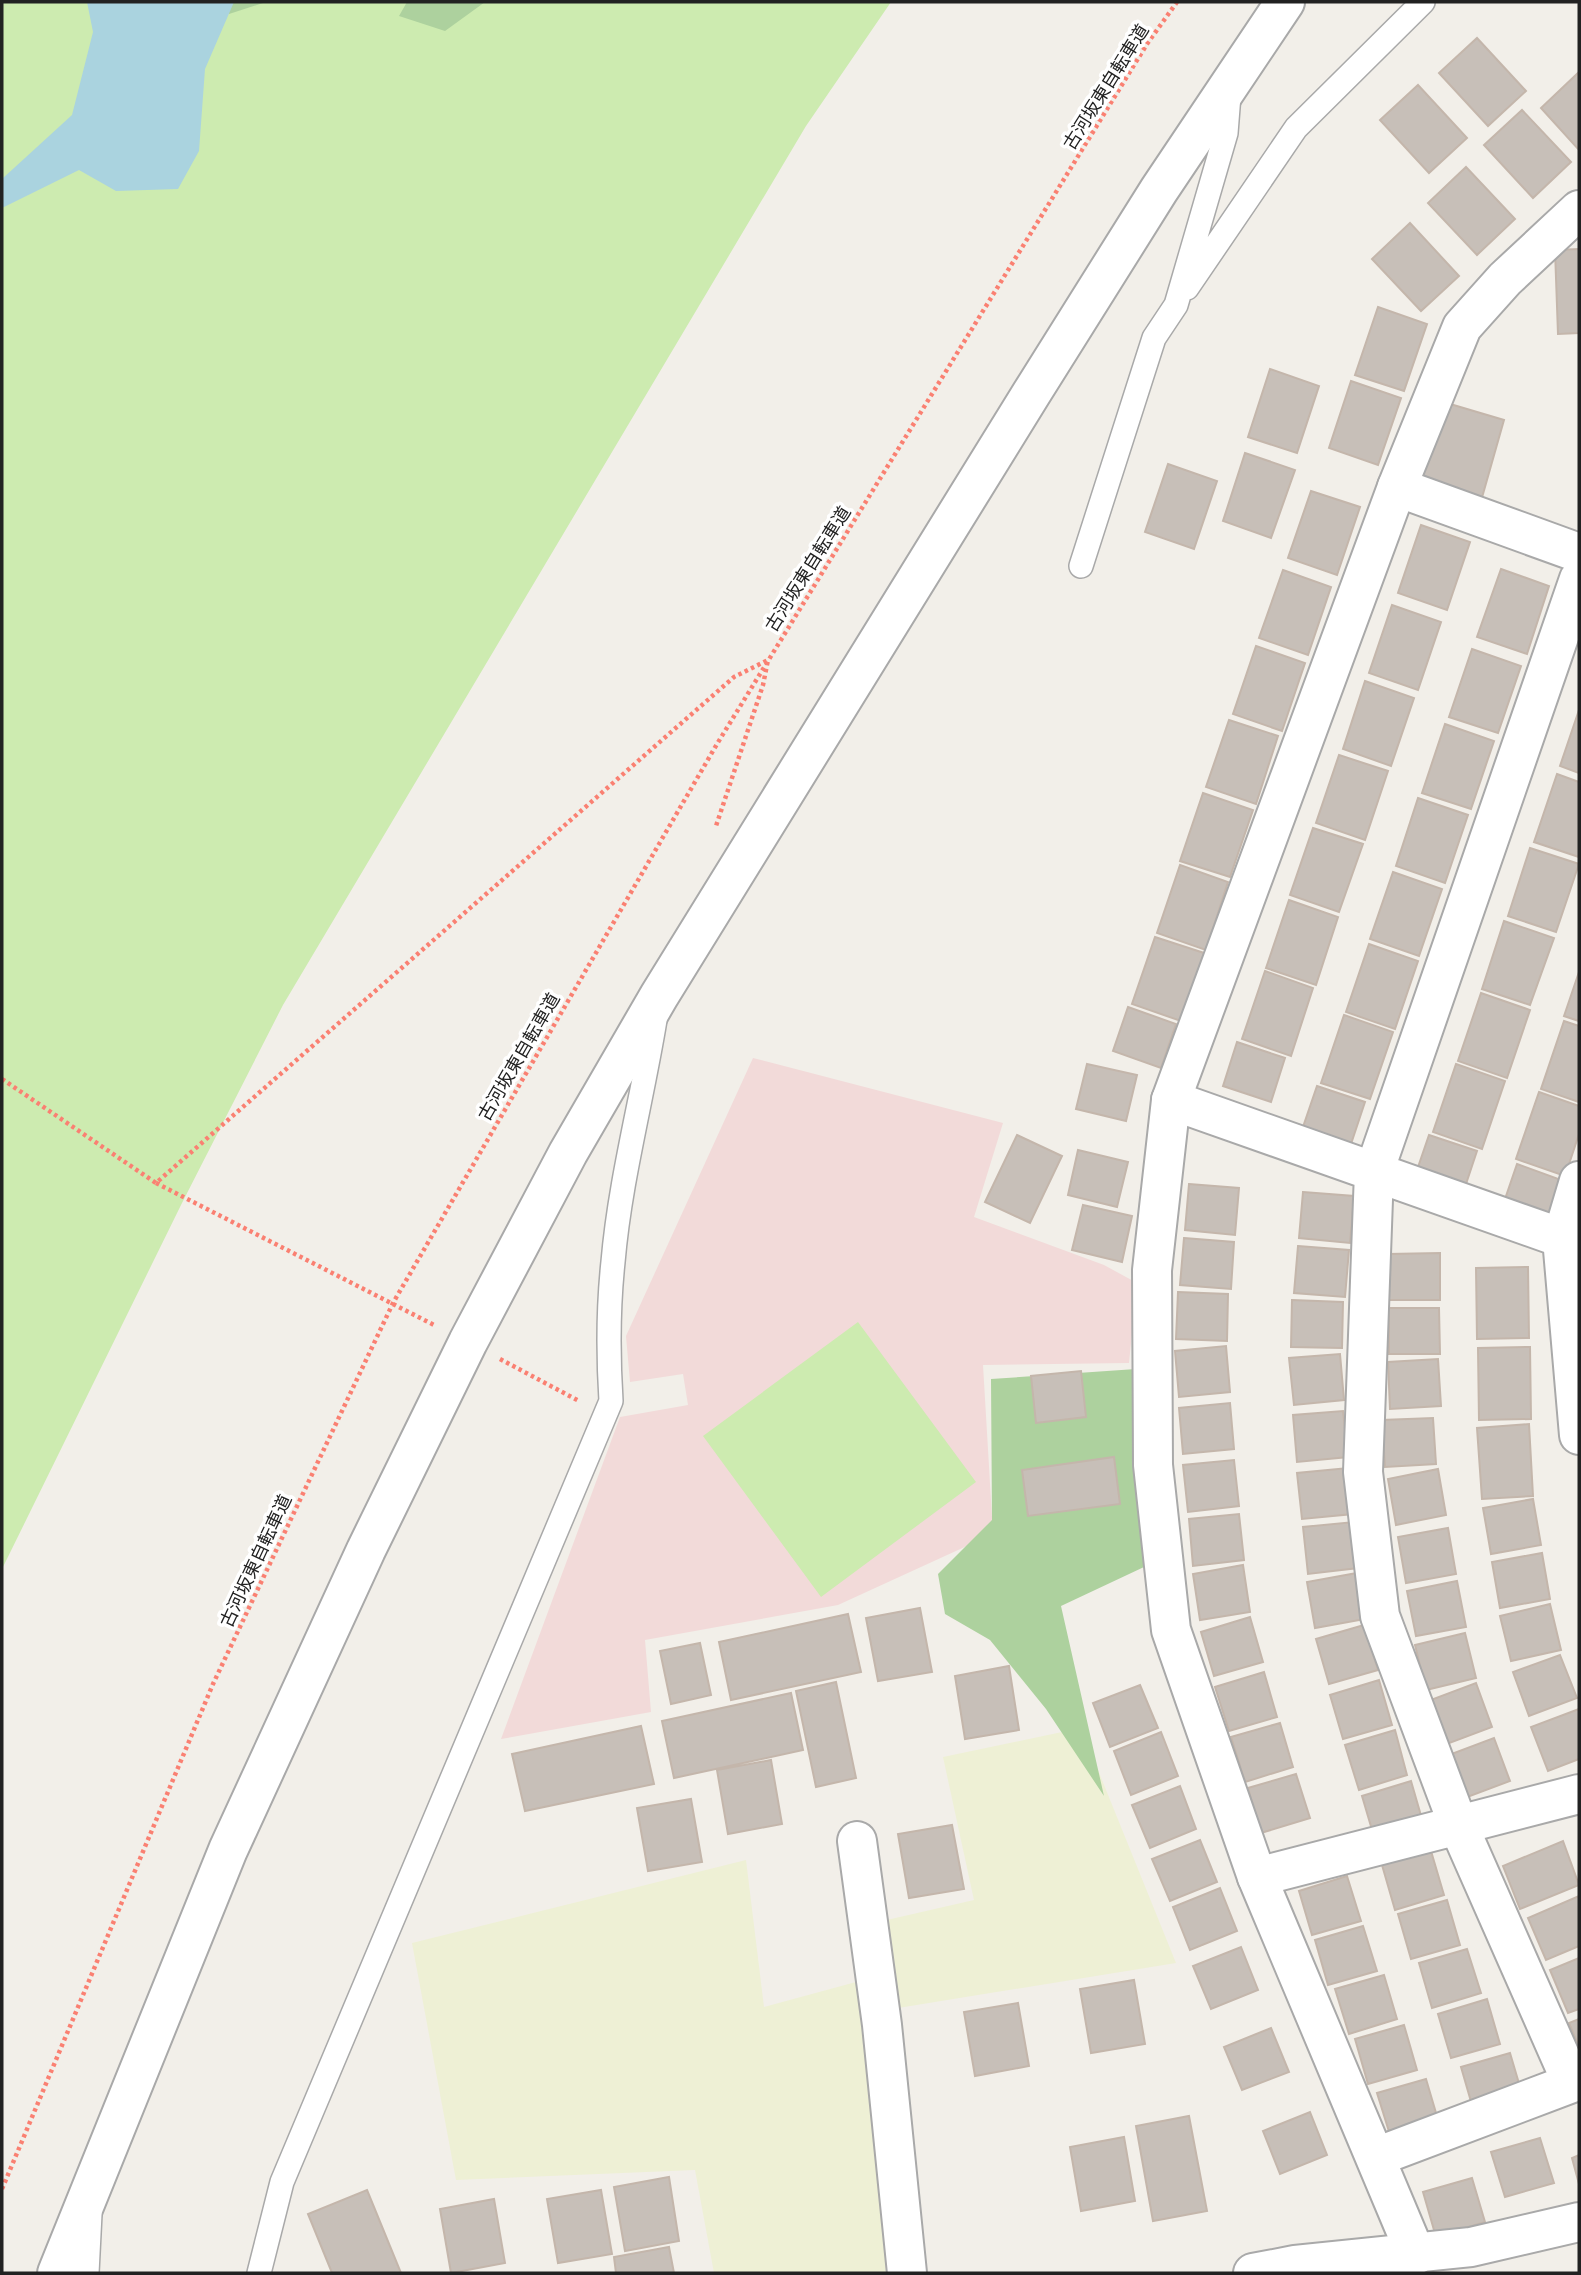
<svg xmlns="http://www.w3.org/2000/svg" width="1581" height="2275" viewBox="0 0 1581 2275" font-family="'DejaVu Sans','Noto Sans JP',sans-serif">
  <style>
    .commercial { fill: #f2dad9 }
    .farmland { fill: #eef0d5 }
    .grass { fill: #cdebb0 }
    .forest { fill: #add19e }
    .water { fill: #aad3df }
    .building { fill: #c7bfb8; stroke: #c4b6ab; stroke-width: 2 }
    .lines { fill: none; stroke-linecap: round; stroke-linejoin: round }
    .service-casing { stroke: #a9a9a9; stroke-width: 26 }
    .minor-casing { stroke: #a9a9a9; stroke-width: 42 }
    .tertiary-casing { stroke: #a9a9a9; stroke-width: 42 }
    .path { stroke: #fa8072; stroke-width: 4.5; stroke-dasharray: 3.5 3.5; stroke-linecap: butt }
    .service { stroke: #fff; stroke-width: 23 }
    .minor { stroke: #fff; stroke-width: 38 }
    .tertiary { stroke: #fff; stroke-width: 38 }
    .labels { text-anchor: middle; stroke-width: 7; stroke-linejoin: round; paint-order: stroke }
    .street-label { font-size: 18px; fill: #222; stroke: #fff }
  </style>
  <rect width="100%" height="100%" fill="#f2efe9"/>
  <path class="commercial" d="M753,1058L1003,1123L974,1217L1104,1265L1137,1283L1129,1363L983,1365L993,1534L838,1605L645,1640L651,1712L501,1739L620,1417L688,1405L683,1374L630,1382L626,1336Z"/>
  <path class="farmland" d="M1081,1728L1176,1963L892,2009L878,1922L974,1900L943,1757Z
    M746,1860L764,2007L867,1979L906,2273H714L695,2170L456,2180L412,1943Z"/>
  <path class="grass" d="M2,2H891L806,126L283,1005L182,1203L2,1569Z
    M858,1322L976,1482L821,1597L703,1436Z"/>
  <path class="forest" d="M226,2H266L229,14Z
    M407,2H485L445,31L399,16Z
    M1136,1369L1144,1567L1061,1606L1104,1796L1046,1709L990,1640L945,1614L938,1574L992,1520L991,1379Z"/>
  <path class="water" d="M87,2H234L205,69L199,151L178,189L116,191L79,170L2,208V179L72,115L93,32Z"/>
  <path class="building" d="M1477,38L1526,91L1488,126L1439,73Z
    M1578,73L1579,74V150L1541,108Z
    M1418,85L1467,138L1429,173L1380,120Z
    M1522,110L1571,162L1533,198L1484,145Z
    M1466,167L1515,219L1477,255L1428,203Z
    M1410,223L1459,276L1421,311L1372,259Z
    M1579,249V333L1558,334L1555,250Z
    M1378,307L1427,324L1404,391L1355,375Z
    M1270,369L1319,386L1297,453L1248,437Z
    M1351,381L1401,398L1378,465L1329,448Z
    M1440,401L1504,420L1481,501L1416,482Z
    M1245,453L1295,470L1271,538L1223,521Z
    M1168,464L1217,481L1194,549L1145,532Z
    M1311,491L1360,507L1337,575L1288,558Z
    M1421,525L1470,542L1447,610L1398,593Z
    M1501,569L1549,586L1527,654L1477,637Z
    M1283,570L1331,587L1308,655L1259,638Z
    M1392,605L1441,622L1418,690L1369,673Z
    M1256,646L1305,663L1282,731L1233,714Z
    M1472,649L1521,666L1498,733L1449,717Z
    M1365,681L1414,698L1391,766L1343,749Z
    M1579,710V773L1560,766Z
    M1229,720L1278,736L1256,804L1206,787Z
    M1445,724L1494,741L1471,809L1422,793Z
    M1339,755L1388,771L1365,840L1316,823Z
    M1557,774L1579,782V857L1534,842Z
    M1203,793L1253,810L1230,877L1180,861Z
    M1418,798L1468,815L1445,883L1396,866Z
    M1313,828L1363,844L1339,912L1290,895Z
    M1530,848L1579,864L1556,932L1508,916Z
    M1180,865L1228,882L1206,950L1157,933Z
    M1393,872L1442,889L1419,956L1370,939Z
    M1289,900L1338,917L1316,985L1266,968Z
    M1504,921L1554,938L1530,1005L1482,989Z
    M1155,937L1204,953L1181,1021L1132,1004Z
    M1369,944L1418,961L1395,1029L1346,1012Z
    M1265,971L1313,988L1291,1056L1242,1039Z
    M1579,972V1021L1564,1016Z
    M1481,993L1530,1010L1507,1078L1458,1061Z
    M1128,1007L1176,1024L1161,1068L1113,1051Z
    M1344,1015L1393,1032L1370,1099L1321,1083Z
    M1564,1021L1579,1026V1102L1541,1089Z
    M1237,1042L1285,1058L1271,1102L1223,1086Z
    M1087,1064L1137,1075L1126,1121L1076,1109Z
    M1456,1064L1505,1081L1482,1149L1433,1132Z
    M1317,1086L1365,1102L1350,1147L1302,1130Z
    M1539,1092L1579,1106V1134L1565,1176L1516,1159Z
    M1017,1135L1062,1156L1030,1223L985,1202Z
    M1429,1135L1477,1151L1462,1196L1414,1179Z
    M1078,1150L1128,1162L1117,1207L1068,1195Z
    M1517,1164L1564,1181L1550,1225L1502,1208Z
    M1189,1184L1239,1188L1235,1235L1185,1230Z
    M1303,1192L1354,1196L1350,1243L1299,1238Z
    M1083,1205L1132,1216L1122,1262L1072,1250Z
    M1184,1238L1234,1242L1231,1289L1180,1285Z
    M1298,1246L1349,1250L1345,1297L1294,1293Z
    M1440,1253V1300H1389L1388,1254Z
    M1528,1267L1529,1338L1477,1339L1476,1268Z
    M1178,1292L1228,1294L1227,1341L1176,1339Z
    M1292,1300L1343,1302L1342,1348L1291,1347Z
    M1389,1308H1439L1440,1354H1389Z
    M1226,1346L1230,1392L1179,1397L1175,1351Z
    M1530,1347L1531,1419L1479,1420L1478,1348Z
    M1340,1354L1344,1400L1294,1405L1289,1358Z
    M1438,1359L1441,1406L1390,1409L1388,1362Z
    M1081,1371L1086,1417L1036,1423L1031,1376Z
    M1230,1403L1234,1449L1183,1454L1179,1408Z
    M1343,1411L1348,1457L1297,1462L1293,1415Z
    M1433,1418L1436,1464L1385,1467L1382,1420Z
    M1529,1424L1533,1496L1482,1499L1477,1428Z
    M1114,1457L1120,1504L1028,1516L1022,1470Z
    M1234,1460L1239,1506L1188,1512L1183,1465Z
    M1348,1468L1353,1514L1302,1519L1297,1473Z
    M1438,1469L1446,1515L1396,1525L1388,1479Z
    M1533,1499L1541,1545L1491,1554L1483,1508Z
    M1239,1514L1244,1560L1193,1566L1189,1519Z
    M1354,1522L1358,1568L1308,1574L1303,1527Z
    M1448,1528L1456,1574L1406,1583L1398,1537Z
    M1542,1553L1550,1599L1500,1608L1492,1562Z
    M1243,1565L1250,1612L1200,1620L1193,1574Z
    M1357,1573L1365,1619L1315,1628L1307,1582Z
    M1457,1581L1466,1627L1416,1636L1407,1591Z
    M1550,1604L1561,1650L1511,1661L1500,1616Z
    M920,1608L932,1672L878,1681L866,1618Z
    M848,1614L861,1672L731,1700L719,1642Z
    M1250,1617L1263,1662L1214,1676L1201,1632Z
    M1364,1625L1378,1670L1329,1684L1316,1639Z
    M1465,1633L1476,1678L1426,1690L1415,1645Z
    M700,1643L711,1695L671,1704L660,1651Z
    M1560,1655L1577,1698L1529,1716L1513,1672Z
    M1009,1666L1019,1730L965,1739L955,1676Z
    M1264,1672L1277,1717L1229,1731L1215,1687Z
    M1379,1680L1392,1725L1343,1739L1330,1695Z
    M836,1682L856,1778L816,1787L796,1691Z
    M1476,1683L1492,1727L1444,1745L1428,1701Z
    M1140,1685L1158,1728L1110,1747L1093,1703Z
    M791,1693L803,1750L674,1778L662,1721Z
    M1579,1709V1759L1548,1771L1531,1727Z
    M1280,1723L1293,1767L1245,1782L1231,1737Z
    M641,1726L654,1784L525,1811L512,1754Z
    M1395,1730L1407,1775L1359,1790L1345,1745Z
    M1161,1732L1178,1776L1131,1795L1114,1751Z
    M1494,1738L1510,1781L1462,1799L1446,1756Z
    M771,1760L782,1824L728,1834L717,1770Z
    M1296,1774L1310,1818L1261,1833L1248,1788Z
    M1411,1781L1424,1826L1375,1840L1362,1796Z
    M1180,1786L1196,1829L1150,1848L1132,1805Z
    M691,1799L702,1862L648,1871L637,1808Z
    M952,1825L964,1889L909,1898L898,1834Z
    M1200,1840L1217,1882L1170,1901L1152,1859Z
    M1563,1841L1579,1885L1520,1909L1503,1866Z
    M1431,1851L1444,1895L1395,1910L1382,1865Z
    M1347,1876L1361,1921L1312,1935L1299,1891Z
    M1220,1888L1237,1931L1190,1950L1173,1907Z
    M1579,1896V1946L1546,1960L1528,1918Z
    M1447,1900L1460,1945L1411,1959L1398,1914Z
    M1363,1926L1377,1971L1328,1985L1315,1940Z
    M1241,1947L1258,1990L1211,2009L1193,1966Z
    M1467,1949L1481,1993L1432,2008L1419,1963Z
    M1579,1958V2009L1568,2013L1550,1970Z
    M1384,1975L1397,2019L1349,2034L1335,1989Z
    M1134,1980L1145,2044L1091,2053L1080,1989Z
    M1487,1999L1500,2044L1451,2058L1438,2014Z
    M1018,2003L1029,2066L975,2076L964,2012Z
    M1579,2019V2047L1569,2023Z
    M1404,2025L1417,2070L1368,2084L1355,2039Z
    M1271,2028L1289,2072L1242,2090L1224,2047Z
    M1510,2053L1523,2097L1474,2112L1461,2067Z
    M1426,2079L1439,2123L1391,2138L1377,2093Z
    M1310,2112L1327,2155L1280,2174L1263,2131Z
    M1189,2116L1207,2211L1153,2221L1136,2126Z
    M1124,2137L1135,2201L1081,2211L1070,2147Z
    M1540,2138L1554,2183L1505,2197L1491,2152Z
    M1579,2155V2184L1572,2158Z
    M669,2177L679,2241L625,2251L614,2187Z
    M1472,2178L1485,2222L1436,2237L1423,2192Z
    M367,2190L401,2273H332L308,2214Z
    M601,2190L612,2254L558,2263L547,2199Z
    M494,2199L505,2263L451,2273L440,2209Z
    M669,2247L674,2273H616L614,2257Z"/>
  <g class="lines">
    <g class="service-casing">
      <path id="service" d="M1187,288L1296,128L1423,2
        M1081,566L1154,338L1176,305L1226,133L1229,95
        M87,2273L90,2214
        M259,2273L282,2182L611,1401C608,1354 608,1309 613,1262C620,1180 642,1100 655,1020"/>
    </g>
    <g class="minor-casing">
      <path id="minor" d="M1579,210L1505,279L1462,327L1397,487L1579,553
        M1171,1100L1562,1238
        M1579,1181L1562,1238L1579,1435
        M857,1841L882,2025L907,2273
        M1257,1877L1579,1794
        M1376,2157L1572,2083L1459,1827L1380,1616L1363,1472L1374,1172L1579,579
        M1253,2273L1295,2265L1471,2247L1579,2222"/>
    </g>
    <g class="tertiary-casing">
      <path id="tertiary" d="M1397,487L1171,1100L1152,1270L1153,1465L1171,1630L1257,1877L1416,2255
        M57,2273L228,1850L366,1550L468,1342L568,1153L659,996L1031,394L1159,190L1285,2"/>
    </g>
    <path class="path" d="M2,1079L156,1183L734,677L768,660L763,685L716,826
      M156,1183L436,1326
      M500,1359L579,1401
      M2,2189L213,1684L393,1303L717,744L1147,44L1177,2"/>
    <use href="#service" class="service"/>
    <use href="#minor" class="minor"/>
    <use href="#tertiary" class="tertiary"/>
  </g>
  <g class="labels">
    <g class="street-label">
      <text transform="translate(1106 87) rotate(-58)" y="6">古河坂東自転車道</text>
      <text transform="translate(808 569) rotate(-58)" y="6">古河坂東自転車道</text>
      <text transform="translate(519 1057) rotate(-60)" y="6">古河坂東自転車道</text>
      <text transform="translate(256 1561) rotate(-65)" y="6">古河坂東自転車道</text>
    </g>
  </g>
  <rect width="1581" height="2275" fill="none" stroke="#222222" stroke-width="7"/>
</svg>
